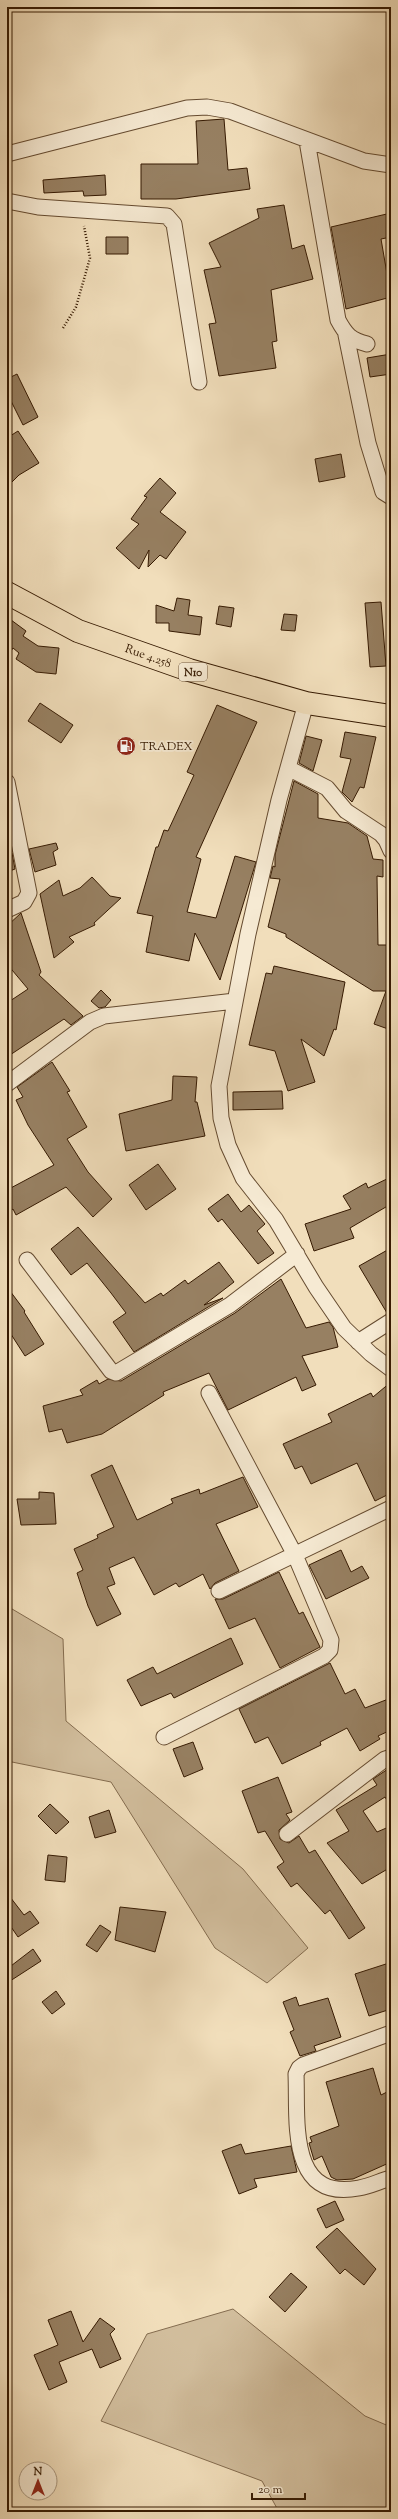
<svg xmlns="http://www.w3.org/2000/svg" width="398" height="2519" viewBox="0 0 398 2519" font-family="'Sorts Mill Goudy',serif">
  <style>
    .green { fill: #d1bd9c; stroke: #846c4f }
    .building { fill: #978062; stroke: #361a02 }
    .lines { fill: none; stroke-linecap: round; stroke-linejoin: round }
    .minor-casing { stroke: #654b30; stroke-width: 17 }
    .trunk-casing { stroke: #361a02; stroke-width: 24 }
    .path { stroke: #361a02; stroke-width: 2.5; stroke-dasharray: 1 2; stroke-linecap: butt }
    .minor { stroke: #f6ead3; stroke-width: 15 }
    .trunk { stroke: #f1debb; stroke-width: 22 }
    .labels { text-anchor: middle; stroke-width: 3.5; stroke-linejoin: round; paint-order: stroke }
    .shield { fill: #f6ead3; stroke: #705841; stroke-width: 1 }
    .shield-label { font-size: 11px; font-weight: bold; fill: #361a02 }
    .street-label { font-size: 12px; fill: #361a02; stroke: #f6ead3 }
    .poi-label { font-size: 12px; fill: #361a02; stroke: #f6ead3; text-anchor: start }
  </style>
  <rect width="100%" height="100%" fill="#f1debb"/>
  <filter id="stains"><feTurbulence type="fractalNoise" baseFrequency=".005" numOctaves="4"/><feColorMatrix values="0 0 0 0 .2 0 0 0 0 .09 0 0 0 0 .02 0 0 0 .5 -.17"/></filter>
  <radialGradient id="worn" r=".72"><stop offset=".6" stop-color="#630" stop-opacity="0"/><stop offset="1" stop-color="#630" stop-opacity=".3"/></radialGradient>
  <path class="green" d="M7,1606L63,1639L66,1721L243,1869L308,1948L267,1983L215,1948L111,1782L7,1761Z
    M233,2309L365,2416L391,2427V2512H279L262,2481L101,2421L147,2334Z"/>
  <path class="building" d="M224,119L228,170L247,168L250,189L176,199H141V164H198L196,121Z
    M105,175L106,195L84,196L83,191L44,193L43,180Z
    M284,205L292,249L304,245L313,279L271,290L277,341L272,342L276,368L219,376L209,324L216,323L204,270L221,267L209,243L259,218L257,209Z
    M391,213V237L381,239L391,297L346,309L331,227Z
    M106,237H128V254H106Z
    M391,354V374L370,377L367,358Z
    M17,374L38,417L23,425L7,393V379Z
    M18,431L39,463L19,475L7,487V438Z
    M341,454L345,477L319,482L315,459Z
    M160,478L176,493L160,512L186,532L166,559L160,555L148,567L149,550L139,569L116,548L139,524L131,519L147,497L144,496Z
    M177,598L190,600L188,615L202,617L200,635L169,631V623H156V605L174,611Z
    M381,602L386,666L370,667L365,603Z
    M219,606L234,608L231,627L216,624Z
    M284,614L297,615L295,631L281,630Z
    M7,617L26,631L23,636L38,646L59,648L56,674L36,672L16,659L19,653L13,648L7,657Z
    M40,703L73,725L61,743L28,721Z
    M217,705L257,722L196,857L201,859L187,912L216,918L235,856L256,862L220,980L195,933L189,961L146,952L153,916L137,913L156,847H158L164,830L168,831L194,775L187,772Z
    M345,732L376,737L364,788L360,787L352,802L342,792L351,759L340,757Z
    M306,736L322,740L313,771L299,763Z
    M294,781L318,794V818L348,823L367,836L373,859L383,860V877L377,876L378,945H391V1030L374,1024L386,991H373L286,937V934L268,927L280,879L270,878L273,866L275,867V855Z
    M56,843L58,849L53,852L56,865L35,872L29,849Z
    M12,853L15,869L7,872V854Z
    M92,877L110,896L121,898L94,923L95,925L69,937L74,942L54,958L40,894L59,880L63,896L80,888Z
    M21,913L41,972L39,975L83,1016L71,1025L64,1019L7,1057V1003L28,989L7,964V926Z
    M274,966L345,982L336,1030L334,1029L324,1056L301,1039L315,1082L288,1091L275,1051L249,1045L266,973L272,974Z
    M101,990L111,1000L105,1007L99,1008L91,1001Z
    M52,1062L70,1091L67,1092L87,1127L67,1139L88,1172L112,1199L93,1217L66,1187L16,1215L13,1209L7,1213V1190L54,1165L28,1125L16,1100L23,1097L17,1087Z
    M173,1076L197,1077L195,1102H197L205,1136L126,1151L119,1114L172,1100Z
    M282,1091L283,1109L233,1110V1092Z
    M158,1164L176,1189L146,1210L129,1185Z
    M391,1177V1204L350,1228L354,1238L314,1251L305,1224L351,1209L343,1196L366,1183L368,1188Z
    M228,1194L241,1212L249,1205L265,1224L257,1231L274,1253L258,1264L222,1219L218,1222L208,1209Z
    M78,1227L145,1303L161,1293L163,1296L185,1280L188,1284L219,1262L234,1282L204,1305L223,1298L134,1352L113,1322L126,1313L111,1293L87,1263L71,1275L51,1249Z
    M391,1248V1312L387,1313L359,1266Z
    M281,1279L306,1328L329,1322L333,1327L338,1347L302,1356L316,1385L302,1391L296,1377L228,1410L209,1373L163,1392L164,1395L102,1434L67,1443L62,1429L49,1432L43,1406L83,1395L80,1390L97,1380L99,1384L108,1379L121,1381L235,1313Z
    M7,1287L25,1311L24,1312L44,1344L25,1356L7,1328Z
    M391,1382V1493L375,1501L357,1463L311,1484L302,1466L295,1469L283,1444L332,1422L328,1414L371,1393L373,1397Z
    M112,1465L137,1520L173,1503L171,1499L199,1489L200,1494L243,1477L258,1507L216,1524L239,1571L215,1583L210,1589L203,1574L179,1587L176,1583L154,1595L134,1557L109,1568L115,1584L107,1587L121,1614L97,1626L88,1606L77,1573L83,1570L74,1549L98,1538L97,1535L114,1527L91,1475Z
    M39,1492L54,1493L56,1524L21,1525L17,1499H39Z
    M341,1550L351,1572L362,1566L369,1578L326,1599L309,1565Z
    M279,1572L299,1614L303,1612L320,1647L280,1668L255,1618L229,1629L215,1599H223Z
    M231,1638L243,1664L174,1698L171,1693L141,1706L127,1680L153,1667L157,1674Z
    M330,1663L345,1694L355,1689L365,1708L391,1698V1730L378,1736L380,1739L360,1751L347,1728L320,1742L321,1745L282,1764L268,1737L255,1743L239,1709Z
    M193,1742L203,1769L184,1777L173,1749Z
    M391,1767V1807L385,1797L363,1811L377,1832L391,1826V1867L362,1884L327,1843L349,1831L336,1810L377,1785L373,1779Z
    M278,1777L292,1812L286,1814L290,1820L279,1830L280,1839L289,1843L299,1836L309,1853L315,1850L365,1928L349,1939L330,1910L325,1914L297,1883L291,1887L277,1867L284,1862L265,1831L258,1833L242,1791Z
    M50,1804L69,1822L56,1834L38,1816Z
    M109,1810L116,1832L95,1838L89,1817Z
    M48,1855L67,1857L65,1882L45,1880Z
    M7,1893L24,1915L30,1911L39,1923L18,1937L7,1921Z
    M120,1907L166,1912L155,1952L115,1940Z
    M100,1925L111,1932L97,1952L86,1945Z
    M33,1949L41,1961L7,1983V1969Z
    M389,1963L391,1971V2009L369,2016L355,1974Z
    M56,1991L65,2004L52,2014L42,2002Z
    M296,1997L299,2006L328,1998L341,2037L314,2046L316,2051L300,2056L290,2032L294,2030L283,2002Z
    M373,2068L381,2095L391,2090V2162L353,2179L337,2180L331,2177L322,2156L314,2160L309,2143L312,2142L310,2137L339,2126L326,2082Z
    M241,2144L245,2154L291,2146L297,2172L254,2179L257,2187L239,2194L222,2151Z
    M335,2201L344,2220L326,2228L317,2209Z
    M337,2228L376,2269L364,2285L345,2269L340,2274L316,2247Z
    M291,2273L307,2287L285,2312L269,2297Z
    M71,2311L83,2342L100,2318L115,2329L110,2334L121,2359L100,2368L92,2349L59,2362L67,2382L49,2390L34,2355L58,2345L48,2320Z"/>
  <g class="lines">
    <g class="minor-casing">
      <path id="minor" d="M307,141L338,320C346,335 351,340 367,344
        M7,154L187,108L207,107L230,111L364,161L391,165
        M7,201L38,207L167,216L174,224L199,382
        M346,335L368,443L383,492L391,497
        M306,703L279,800L248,934L219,1086L221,1118L228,1145L243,1178L276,1220L316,1287L344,1328L371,1354L391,1369
        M288,768L327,788L346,811L381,834L386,840L391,851
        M7,782L29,893L24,902L7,910
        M7,1084L90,1022L104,1016L235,1001
        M27,1260L111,1371L116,1373L230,1305L297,1254
        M358,1342L391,1321
        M219,1591L391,1508
        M164,1737L324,1656L330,1650L331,1640L295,1555L209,1393
        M287,1834L385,1759L391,1757
        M391,2033L303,2065L299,2068L296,2074C298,2119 287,2202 359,2188C370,2186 380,2181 391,2178"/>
    </g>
    <g class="trunk-casing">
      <g id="trunk">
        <path id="s1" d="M7,593L78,631L189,670L306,703L391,716"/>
      </g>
    </g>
    <path class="path" d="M63,328L76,307L90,258L84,226"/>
    <use href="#minor" class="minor"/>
    <use href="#trunk" class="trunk"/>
  </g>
  <defs>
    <g id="fuel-disc" transform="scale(1)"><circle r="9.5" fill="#8f2418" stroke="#f6ead3"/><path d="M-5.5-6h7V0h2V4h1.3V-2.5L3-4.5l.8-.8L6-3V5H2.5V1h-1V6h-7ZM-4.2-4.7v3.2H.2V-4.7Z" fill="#fff"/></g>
  </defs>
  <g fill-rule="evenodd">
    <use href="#fuel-disc" x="126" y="746"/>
  </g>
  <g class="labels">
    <rect class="shield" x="179" y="663" width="28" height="18" rx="3"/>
    <g class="shield-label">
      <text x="193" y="676">N10</text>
    </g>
    <g class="street-label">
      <text dy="4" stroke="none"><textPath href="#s1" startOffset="155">Rue 4.258</textPath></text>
    </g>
    <g class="poi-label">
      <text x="140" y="750">TRADEX</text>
    </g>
  </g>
  <rect width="398" height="2519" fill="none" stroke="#f1debb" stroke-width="24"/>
  <rect x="8" y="8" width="382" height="2503" fill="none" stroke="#361a02" stroke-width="2"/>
  <rect x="12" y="12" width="374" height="2495" fill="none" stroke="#361a02"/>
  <g transform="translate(38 2481)"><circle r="19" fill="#f6ead3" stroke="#a9977f"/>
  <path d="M0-3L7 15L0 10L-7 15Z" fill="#8f2418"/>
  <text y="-6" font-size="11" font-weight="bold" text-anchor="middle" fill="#361a02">N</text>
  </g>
  <path d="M252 2493v6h53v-6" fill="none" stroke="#361a02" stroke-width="2"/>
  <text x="258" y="2493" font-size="12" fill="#361a02" stroke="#f6ead3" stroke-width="3" paint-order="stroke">20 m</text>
  <rect width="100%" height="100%" filter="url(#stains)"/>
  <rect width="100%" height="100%" fill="url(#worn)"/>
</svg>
